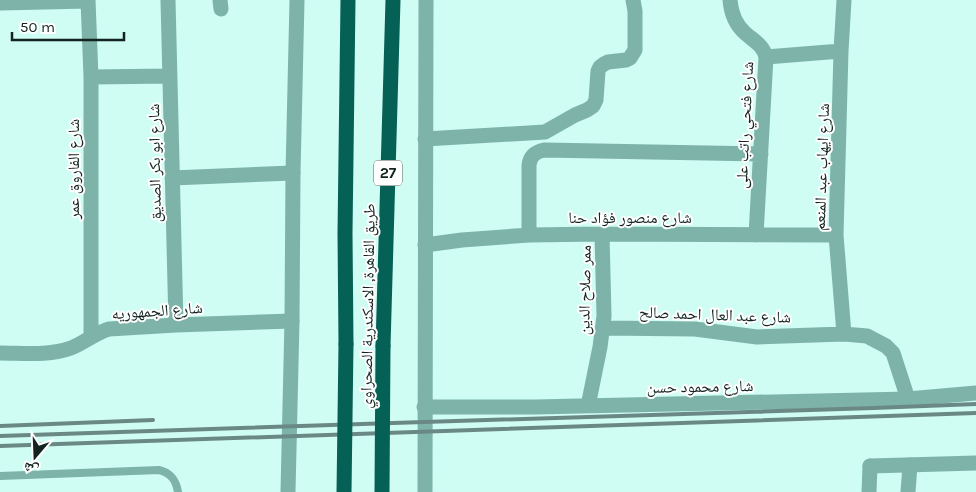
<svg xmlns="http://www.w3.org/2000/svg" width="976" height="492" viewBox="0 0 976 492" font-family="Karla,'Noto Naskh Arabic',sans-serif">
  <style>
    .lines { fill: none; stroke-linecap: round; stroke-linejoin: round }
    .service { stroke: #7db3a9; stroke-width: 8 }
    .minor { stroke: #7db3a9; stroke-width: 15 }
    .tertiary { stroke: #7db3a9; stroke-width: 15 }
    .motorway { stroke: #056156; stroke-width: 15 }
    .rail { stroke: #6b8984; stroke-width: 4 }
    .motorway-bridge { stroke: #056156; stroke-width: 15 }
    .labels { text-anchor: middle; stroke-width: 4; stroke-linejoin: round; paint-order: stroke }
    .shield { fill: #fefefe; stroke: #596563; stroke-width: 1 }
    .shield-label { font-size: 15px; font-weight: bold; fill: #122320 }
    .street-label { font-size: 16px; fill: #122320; stroke: #fefefe }
  </style>
  <rect width="100%" height="100%" fill="#cffcf3"/>
  <g class="lines">
    <path class="service" d="M0,476L159,470C171,473 176,480 178,492"/>
    <path class="minor" d="M88,0L91,77V337
      M168,0L176,325
      M220,0L221,9
      M730,0C731,13 735,24 745,33C754,41 763,45 766,57L756,235
      M0,3L88,1
      M766,57L841,51
      M91,77L170,76
      M425,139L545,132L575,115L587,110L593,106L596,100L598,71L600,67L604,64L608,62L626,60L630,58L635,50V11L633,0
      M172,178L293,173
      M529,235V165C530,156 535,152 544,150L761,154
      M425,245L462,240L529,235L602,234L836,235
      M603,328L695,329L757,337L844,334L867,336L886,346L893,353L908,399
      M844,334L836,235L841,51L844,0
      M0,353C23,353 49,356 71,348C84,343 95,333 109,329L176,325L292,321
      M588,406L600,347L604,316L602,234
      M424,407H535L908,399L976,393
      M869,492L870,466
      M908,492L910,465"/>
    <path class="tertiary" d="M870,466L976,463
      M288,492L292,321L293,173L297,0
      M425,492L426,0"/>
    <path class="motorway" d="M346,344L345,233L348,0
      M383,346L393,0"/>
    <path class="rail" d="M0,426L153,420
      M0,436L424,422L874,408L976,404
      M0,446L976,413"/>
    <path class="motorway-bridge" d="M344,492L346,344
      M382,492L383,346"/>
  </g>
  <g class="labels">
    <rect class="shield" x="374" y="160.5" width="28" height="25" rx="4"/>
    <g class="shield-label">
      <text x="388" y="178">27</text>
    </g>
    <g class="street-label">
      <text transform="translate(744 125) rotate(-87)" y="6">شارع فتحي راتب على</text>
      <text transform="translate(154 163) rotate(-91)" y="6">شارع ابو بكر الصديق</text>
      <text transform="translate(821 167) rotate(-88)" y="6">شارع ايهاب عبد المنعم</text>
      <text transform="translate(73 169) rotate(-90)" y="6">شارع الفاروق عمر</text>
      <text x="630" y="223">شارع منصور فؤاد حنا</text>
      <text transform="translate(584 290) rotate(-89)" y="6">ممر صلاح الدين</text>
      <text transform="translate(367 306) rotate(-89)" y="6">طريق القاهرة, الاسكندرية الصحراوي</text>
      <text transform="translate(157 310) rotate(-4)" y="6">شارع الجمهوريه</text>
      <text transform="translate(715 314) rotate(2)" y="6">شارع عبد العال احمد صالح</text>
      <text transform="translate(700 386) rotate(-1)" y="6">شارع محمود حسن</text>
    </g>
  </g>
  <g transform="translate(35 457) rotate(199)" stroke="#fefefe" stroke-width="4" paint-order="stroke">
  <path d="M0-4L9 19L0 12L-9 19Z" fill="#122320"/>
  <text y="-8" font-size="14" font-weight="bold" text-anchor="middle" fill="#122320">ش</text>
  </g>
  <path d="M12 32v8h112v-8" fill="none" stroke="#122320" stroke-width="2.5"/>
  <text x="20" y="32" font-size="15" fill="#122320" stroke="#fefefe" stroke-width="4" paint-order="stroke">50 m</text>
</svg>
